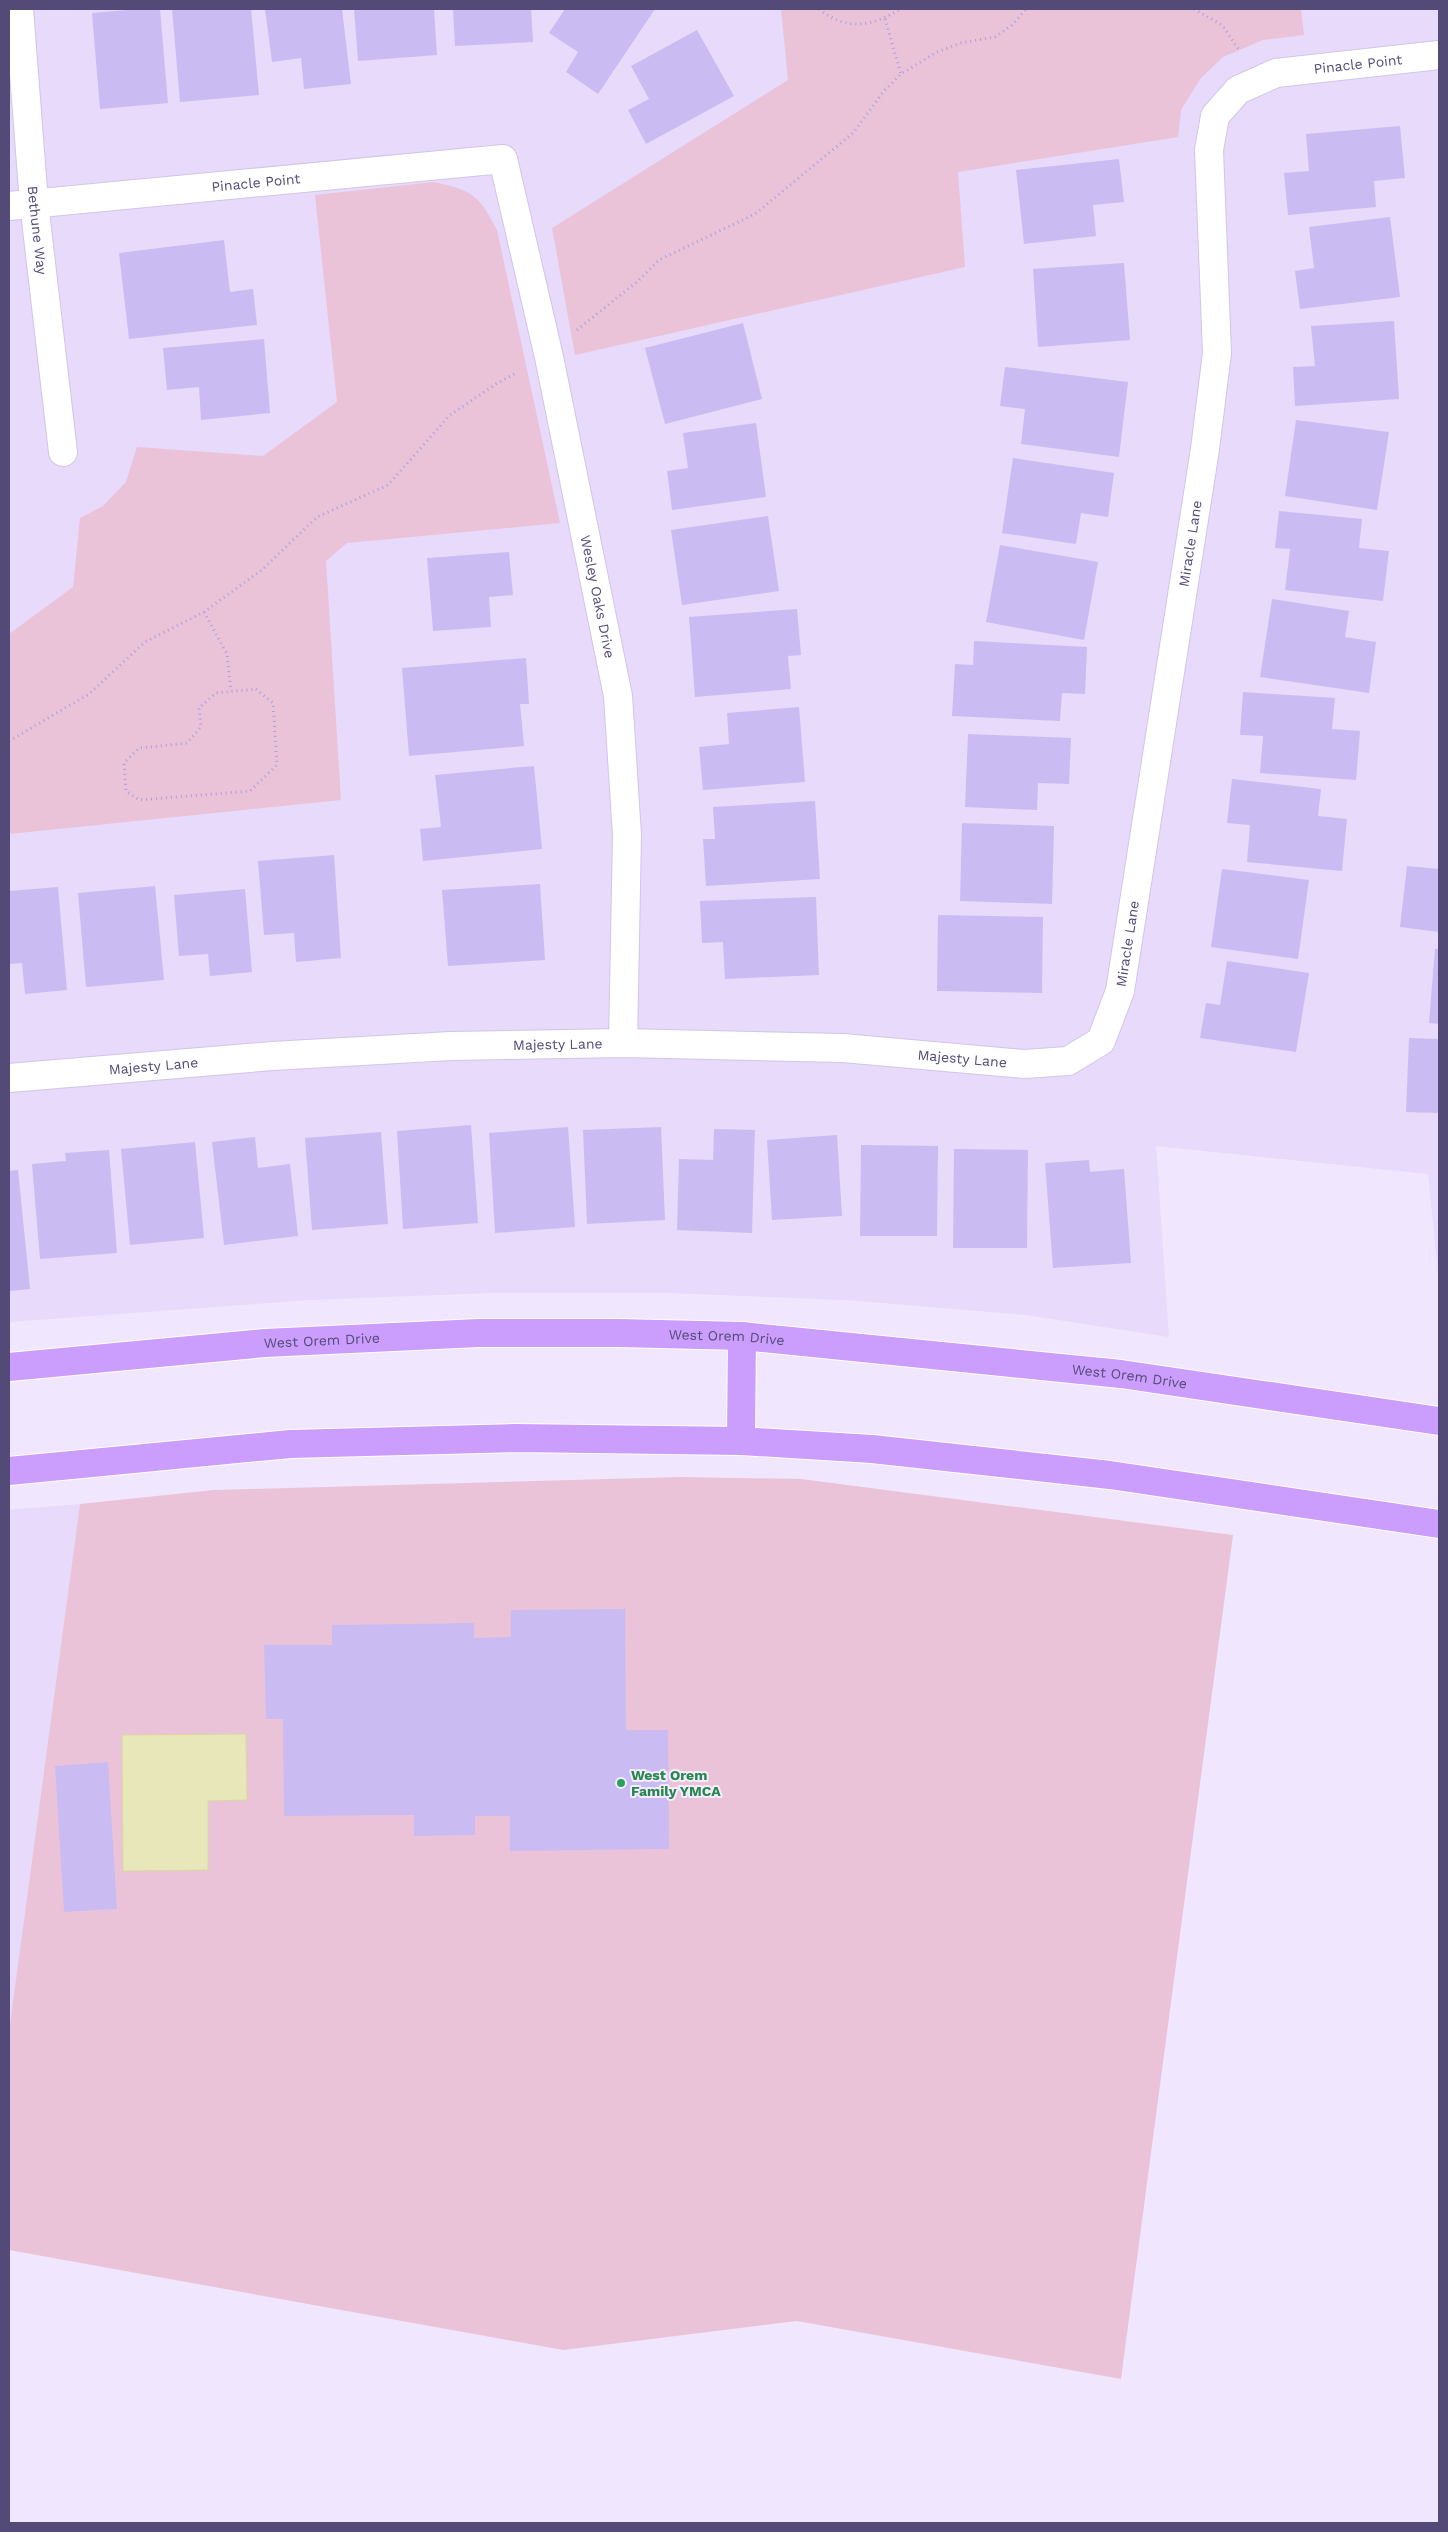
<svg xmlns="http://www.w3.org/2000/svg" width="1448" height="2532" viewBox="0 0 1448 2532" font-family="'Work Sans',sans-serif">
  <style>
    .residential { fill: #e7dafa }
    .green { fill: #ebc3d9 }
    .water { fill: #e7e7b9; stroke: #d8d99f }
    .building { fill: #cabcf3 }
    .lines { fill: none; stroke-linecap: round; stroke-linejoin: round }
    .minor-casing { stroke: #d1c6e7; stroke-width: 30 }
    .major-casing { stroke: #fff; stroke-width: 30 }
    .path { stroke: #ad9fd8; stroke-width: 3; stroke-dasharray: 1 4; stroke-linecap: butt }
    .minor { stroke: #fff; stroke-width: 28 }
    .major { stroke: #cb9dfc; stroke-width: 28 }
    .leisure-dot { fill: #2e9e5b; stroke: #f5ecff; stroke-width: 2 }
    .labels { text-anchor: middle; stroke-width: 4; stroke-linejoin: round; paint-order: stroke }
    .street-label { font-size: 14px; fill: #534a77; stroke: #f5ecff }
    .leisure-label { font-size: 14px; font-weight: bold; fill: #27864d; stroke: #f5ecff; text-anchor: start }
  </style>
  <rect width="100%" height="100%" fill="#f0e6fd"/>
  <path class="residential" d="M9,9H1439V1281L1428,1174L1156,1146L1169,1337L1026,1315L846,1300L668,1293H489L309,1300L9,1322Z
    M80,1504L9,2031V1510Z"/>
  <path class="green" d="M781,9H1301L1304,35L1263,40L1223,57L1201,78L1181,110L1178,137L958,172L965,267L575,355L552,228L788,80Z
    M434,182C472,190 479,195 497,230L560,523L347,543L326,561L341,800L9,834V634L73,587L80,518L103,506L126,482L137,447L263,456L337,402L315,195Z
    M681,1477L801,1479L1233,1535L1121,2379L797,2321L563,2350L9,2250V2031L80,1504L214,1490Z"/>
  <path class="water" d="M246,1734L247,1800L208,1801V1870L123,1871L122,1735Z"/>
  <path class="building" d="M139,9H160L168,103L100,109L92,13Z
    M172,9H251L259,95L180,102Z
    M265,9H342L351,84L304,89L301,58L272,62Z
    M354,9H434L437,55L358,61Z
    M453,9H531L533,42L455,46Z
    M565,9H655L598,94L566,72L578,52L549,33Z
    M697,30L734,96L646,144L628,110L649,99L631,66Z
    M1400,126L1405,178L1374,181L1376,207L1288,215L1284,173L1309,171L1306,134Z
    M1119,159L1124,202L1093,205L1096,236L1024,244L1016,170Z
    M1390,217L1400,297L1300,309L1295,271L1314,268L1309,227Z
    M224,240L230,292L253,289L257,325L129,339L119,253Z
    M1124,263L1130,340L1038,347L1033,269Z
    M1394,321L1399,399L1295,406L1293,367L1315,366L1311,326Z
    M743,323L762,399L665,424L645,348Z
    M264,339L270,413L201,420L199,387L167,390L163,348Z
    M1005,367L1128,382L1119,457L1021,444L1025,409L1000,406Z
    M1296,420L1389,432L1377,510L1285,496Z
    M756,423L766,497L672,510L667,471L688,468L683,433Z
    M1013,458L1114,473L1108,517L1081,513L1076,544L1002,533Z
    M1279,511L1362,519L1359,548L1389,551L1383,601L1285,590L1290,549L1275,548Z
    M768,516L779,591L682,605L671,530Z
    M1000,545L1098,562L1084,640L986,622Z
    M509,552L513,595L489,597L491,627L433,631L427,558Z
    M1272,599L1349,611L1345,637L1376,642L1369,693L1260,677Z
    M797,609L801,655L788,656L791,689L695,697L689,617Z
    M974,641L1087,647L1085,694L1062,693L1060,721L952,716L955,664L973,665Z
    M526,658L529,704H520L524,746L409,756L402,668Z
    M1243,692L1335,698L1332,729L1360,731L1356,780L1260,773L1263,736L1240,735Z
    M799,707L805,782L703,790L699,747L729,744L727,713Z
    M968,734L1071,738L1069,784L1038,783L1037,810L965,807Z
    M534,766L542,849L423,861L420,829L441,827L435,775Z
    M1232,779L1321,789L1318,816L1347,819L1342,871L1247,862L1250,825L1227,823Z
    M815,801L820,879L706,886L703,839H715L713,807Z
    M962,823L1054,826L1052,904L960,901Z
    M334,855L341,958L296,962L294,933L264,935L258,861Z
    M1407,866L1439,869V932L1400,927Z
    M1222,869L1309,880L1298,959L1211,947Z
    M540,884L545,960L448,966L442,890Z
    M155,886L164,980L86,987L78,893Z
    M58,887L67,990L25,994L22,963L9,964V891Z
    M245,889L252,972L210,976L208,954L179,956L174,895Z
    M816,897L819,975L725,979L723,942L702,943L700,901Z
    M938,915L1043,917L1042,993L937,991Z
    M1435,949H1439V1024L1429,1023Z
    M1227,961L1309,973L1296,1052L1200,1038L1206,1003L1220,1005Z
    M1409,1038L1439,1039V1113L1406,1112Z
    M471,1125L478,1223L403,1229L397,1131Z
    M568,1127L575,1227L495,1233L489,1133Z
    M661,1127L665,1220L587,1224L583,1130Z
    M714,1129L755,1130L752,1233L677,1230L679,1159L713,1160Z
    M381,1132L388,1224L312,1230L305,1138Z
    M837,1135L842,1216L772,1220L767,1140Z
    M255,1137L258,1168L290,1164L298,1236L224,1245L212,1142Z
    M195,1142L204,1238L130,1245L121,1149Z
    M861,1145L938,1146L937,1236H860Z
    M954,1149L1028,1150L1027,1248H953Z
    M109,1150L117,1253L40,1259L32,1164L66,1161L65,1153Z
    M1089,1160L1090,1172L1124,1169L1131,1263L1053,1268L1045,1163Z
    M18,1170L30,1289L9,1291V1171Z
    M625,1609L626,1730H668L669,1849L510,1851V1816H475V1835L414,1836V1815L284,1816L283,1719H266L264,1645H332V1625L474,1623V1638L511,1637V1610Z
    M108,1762L117,1909L64,1912L55,1766Z"/>
  <g class="lines">
    <g class="minor-casing">
      <g id="minor">
        <path id="s1" d="M19,9L34,203L63,452"/>
        <path id="s2" d="M9,206L503,159L549,357L618,696L627,835L623,1043"/>
        <path id="s3" d="M9,1078L272,1056L451,1046L623,1043L843,1048L1024,1064L1068,1061L1101,1041L1120,991L1205,449L1217,353L1209,150L1215,116L1238,90L1276,73L1439,55"/>
      </g>
    </g>
    <g class="major-casing">
      <g id="major">
        <path id="s4" d="M9,1367L265,1343L479,1333H618L742,1336L1121,1374L1439,1421"/>
        <path d="M741,1441L742,1336"/>
        <path d="M9,1471L290,1444L515,1438L741,1441L872,1449L1110,1475L1439,1524"/>
      </g>
    </g>
    <path class="path" d="M819,9C846,31 872,27 900,9
      M1194,9L1222,25L1239,50
      M885,19L901,74
      M577,330L638,281L659,260L755,214L853,133L884,91L901,74L937,52L961,43L995,37L1012,25L1026,9
      M204,612L227,654L231,691
      M256,689L273,703L277,765L250,791L139,800L126,791L124,763L139,748L187,743L201,727L199,708L216,693Z
      M9,741L89,694L145,642L204,612L263,569L317,517L388,485L450,415L496,384L516,373"/>
    <use href="#minor" class="minor"/>
    <use href="#major" class="major"/>
  </g>
  <circle class="leisure-dot" cx="621" cy="1783" r="5"/>
  <g class="labels">
    <g class="street-label">
      <text dy="5" stroke="none"><textPath href="#s3" startOffset="2195">Pinacle Point</textPath></text>
      <text dy="5" stroke="none"><textPath href="#s2" startOffset="248">Pinacle Point</textPath></text>
      <text dy="5" stroke="none"><textPath href="#s1" startOffset="222">Bethune Way</textPath></text>
      <text dy="5" stroke="none"><textPath href="#s3" startOffset="1606">Miracle Lane</textPath></text>
      <text dy="5" stroke="none"><textPath href="#s2" startOffset="944">Wesley Oaks Drive</textPath></text>
      <text dy="5" stroke="none"><textPath href="#s3" startOffset="1201">Miracle Lane</textPath></text>
      <text dy="5" stroke="none"><textPath href="#s3" startOffset="550">Majesty Lane</textPath></text>
      <text dy="5" stroke="none"><textPath href="#s3" startOffset="955">Majesty Lane</textPath></text>
      <text dy="5" stroke="none"><textPath href="#s3" startOffset="145">Majesty Lane</textPath></text>
      <text dy="5" stroke="none"><textPath href="#s4" startOffset="719">West Orem Drive</textPath></text>
      <text dy="5" stroke="none"><textPath href="#s4" startOffset="314">West Orem Drive</textPath></text>
      <text dy="5" stroke="none"><textPath href="#s4" startOffset="1124">West Orem Drive</textPath></text>
    </g>
    <g class="leisure-label">
      <text x="631" y="1780">West Orem<tspan x="631" dy="16">Family YMCA</tspan></text>
    </g>
  </g>
  <rect width="1448" height="2532" fill="none" stroke="#534a77" stroke-width="20"/>
</svg>
